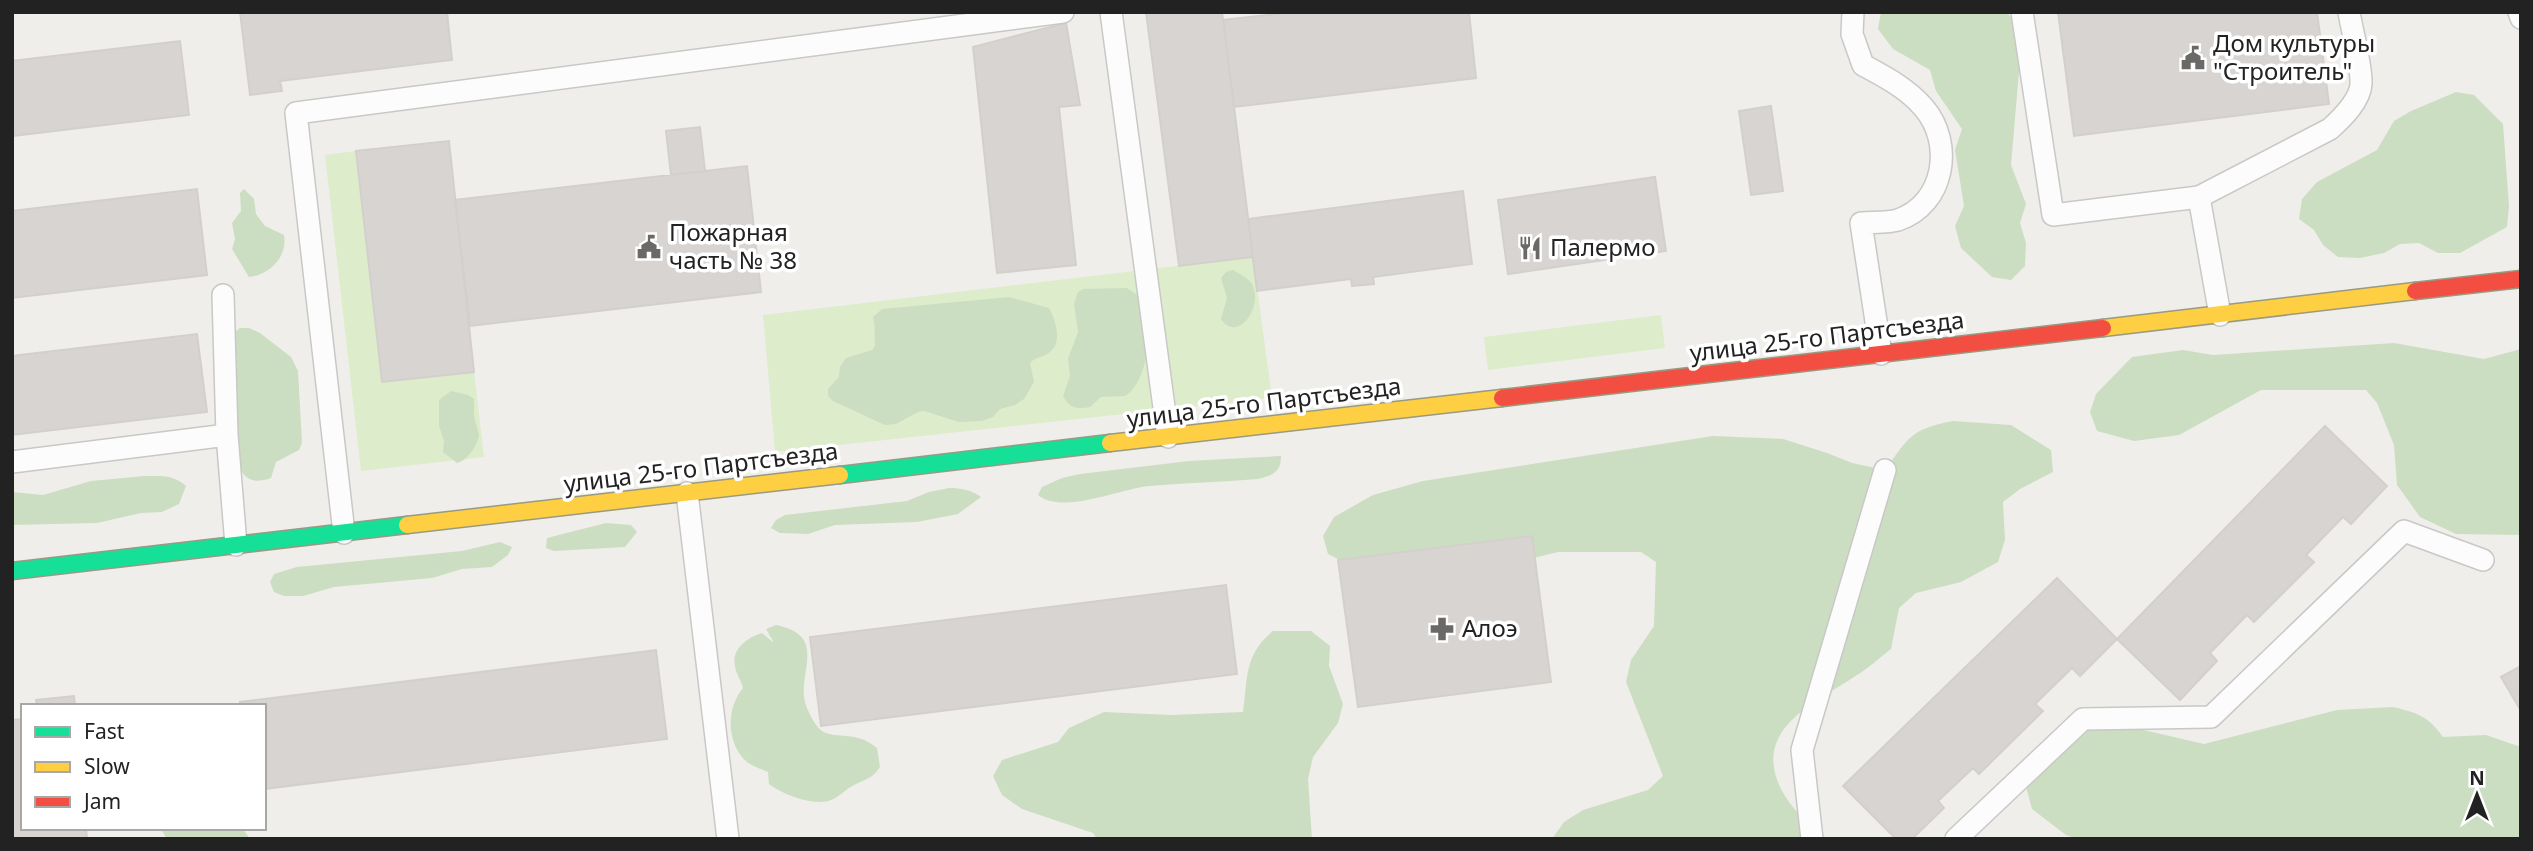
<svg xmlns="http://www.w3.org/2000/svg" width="2533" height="851" viewBox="0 0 2533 851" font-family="'Noto Sans',sans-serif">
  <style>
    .grass { fill: #ddeccb }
    .forest { fill: #cbdec1 }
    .building { fill: #d7d4d2; stroke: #d3d0cc; stroke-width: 2 }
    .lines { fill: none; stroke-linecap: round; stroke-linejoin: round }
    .lane-casing { stroke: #c9c8c7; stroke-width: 24 }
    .fast-casing { stroke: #999a82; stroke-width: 19 }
    .slow-casing { stroke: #999a82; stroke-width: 19 }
    .jam-casing { stroke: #999a82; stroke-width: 19 }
    .lane { stroke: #fdfcfc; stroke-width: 21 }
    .fast { stroke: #16e098; stroke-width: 16 }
    .slow { stroke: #ffcf43; stroke-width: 16 }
    .jam { stroke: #f24e42; stroke-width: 16 }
    .labels { text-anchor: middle; stroke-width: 7; stroke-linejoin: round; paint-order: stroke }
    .poi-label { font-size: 24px; fill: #222; stroke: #fff; text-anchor: start }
    .street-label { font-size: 24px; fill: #222; stroke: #fff }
  </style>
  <rect width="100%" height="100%" fill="#f0eeeb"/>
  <path class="grass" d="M356,151L382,382L474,372L484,457L361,471L325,155Z
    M1253,257L1272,398L775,452L763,315Z
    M1661,315L1665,348L1488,370L1484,337Z"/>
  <path class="forest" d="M1881,12H2007L2016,25L2021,48L2011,165L2026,204L2020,223L2026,243L2025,266L2011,280L1992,277L1961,248L1955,226L1964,206L1955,150L1962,129L1936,91L1930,70L1893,49L1878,29Z
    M2456,92L2474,95L2503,124L2509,206L2507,227L2460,253H2438L2419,243L2400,244L2384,253L2360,258L2338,257L2323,245L2314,230L2299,219L2302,199L2317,182L2377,150L2394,121L2411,111Z
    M244,189L254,199L256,214L265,226L284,235C288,256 270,275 249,277L232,249L235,239L232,223L241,211L240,193Z
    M1233,270C1239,274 1248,278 1252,284C1264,306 1238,344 1221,319L1227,298L1221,278L1226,272Z
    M1127,288C1131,291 1138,295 1140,299C1155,321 1149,382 1125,396L1101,397L1090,407C1077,409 1070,409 1063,396L1070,376L1068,359L1078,332L1074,304L1078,292L1083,289Z
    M1009,297L1049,308C1055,319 1063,341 1050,352C1044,357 1035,357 1030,363L1034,382L1024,399L1015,405L1000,409L993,417L982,421L959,422L924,411L918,412L896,424L885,425L833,401L828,396V389L839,377L840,367L846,358L872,350L875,346C874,335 876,327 873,317L882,309Z
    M240,328H249L260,333L291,357L298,371L302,443L299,450L276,462L271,478C249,486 242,476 235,457L232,334Z
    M2394,343L2484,359L2521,349V535L2456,534L2420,517L2397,485L2394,445L2377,403L2366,390H2261L2179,435L2134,441L2097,431L2090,412L2096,394L2132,357L2183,350L2213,355Z
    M451,391L468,395L474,399V416L479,435C477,446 468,460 457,463L443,452L444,441L439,426V400Z
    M1953,421L2011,425L2051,450L2053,472L2020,489L2003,502L2005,540L1998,562L1961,582L1916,593L1899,608L1891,649C1880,657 1869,668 1857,675C1816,703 1751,728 1781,789C1791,808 1808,824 1823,839H1552L1564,822L1583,810L1648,790L1663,776L1626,682L1631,660L1654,626L1656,562L1641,552H1558L1517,562L1348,564L1328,554L1323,536L1334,517L1373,495L1423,481L1713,436L1783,439L1827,453L1852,463L1885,470C1909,437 1911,429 1953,421Z
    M1281,456C1281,473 1272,475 1258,479C1222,482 1185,483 1149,486C1120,489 1062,515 1038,495L1042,487L1062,478L1080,474L1189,461Z
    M144,476C160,476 173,474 186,486L179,504L162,512L141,513L97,523L12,525V492L43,495L91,481Z
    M949,488C962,488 971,490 981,497L958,514L917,522L835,525L808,534L780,533L771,528L776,520L785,515L907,501L929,492Z
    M606,523L631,525L637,532L625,547L554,551L546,548L547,538Z
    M500,542L512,547L508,555L492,567L462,569L432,578L334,587L303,596H284L274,592L270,582L274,574L297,567L462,551Z
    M776,625C832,636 793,677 807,708C810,715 815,726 822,731C837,740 856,730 877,748L880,767C872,779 866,779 854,785C846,789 839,797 831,800C814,807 782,794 769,784L768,772C761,769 752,766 747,762C726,744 726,708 743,688C741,680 736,674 735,666C731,649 748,637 762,633L774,643L766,629Z
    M1273,631H1311L1330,646L1329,666L1343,704L1338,723L1313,757L1308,779L1312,839H1097L1093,833L1022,809L1002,795L993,776L1002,760L1058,742L1069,728L1104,712L1171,715L1243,712C1248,677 1244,655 1273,631Z
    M2393,707C2418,713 2428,716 2443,737L2486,735L2521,747V839H2077L2066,835L2032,809L2025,783L2082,729L2135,728L2204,744L2337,710Z
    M160,828H242L250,839H167Z"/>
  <path class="building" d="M240,12H447L452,60L280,81L282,91L250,95Z
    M1146,12H1222L1253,257L1179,266Z
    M1293,12H1469L1476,78L1234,107L1223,20Z
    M2058,12H2317L2329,104L2074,136Z
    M1066,23L1080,105L1059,107L1076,265L997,273L973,47Z
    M180,41L189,115L12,136V61Z
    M1771,106L1783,191L1751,195L1739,111Z
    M700,127L705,171L671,175L666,131Z
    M449,141L474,372L382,382L356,151Z
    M747,166L761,292L470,326L455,200Z
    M1655,177L1666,251L1508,274L1498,200Z
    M197,189L207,275L12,298V211Z
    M1463,191L1472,264L1373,277L1374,284L1352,286L1351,279L1257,291L1248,219Z
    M197,334L207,412L12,435V356Z
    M2325,426L2387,486L2351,524L2343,517L2306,555L2314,562L2254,622L2247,615L2210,653L2217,661L2180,700L2117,639Z
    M1532,536L1551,682L1358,707L1338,560Z
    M2057,578L2117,639L2080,676L2072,668L2035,704L2043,711L1979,774L1973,768L1938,801L1944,808L1912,839H1896L1843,786Z
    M1226,585L1237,674L821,726L810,637Z
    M656,650L667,739L264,789V706H240V702Z
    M2521,666V711L2501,677Z
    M74,696L75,706H37L36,700Z
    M23,719V828H86L87,839H12V720Z"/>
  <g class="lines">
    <g class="lane-casing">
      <path id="lane" d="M1111,12L1168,437
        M1853,12L1852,34L1863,65C1885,77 1907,88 1924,108C1954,143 1945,204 1898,220C1888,223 1872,222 1861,223L1881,354
        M2022,12L2053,215L2199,197L2220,315
        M2519,12L2521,18
        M2199,197L2330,129C2342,118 2360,101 2361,84C2362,67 2352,31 2349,12
        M227,435L236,545
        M12,462L227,435L223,295
        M687,493L728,839
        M344,533L296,113L1063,12
        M1812,839L1802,750L1885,470
        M1956,839L2083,719L2211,717L2404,531L2483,560"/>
    </g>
    <g class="fast-casing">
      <path id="fast" d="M840,475L1110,443
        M12,571L407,525"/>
    </g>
    <g class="slow-casing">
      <path id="slow" d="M2103,328L2415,291
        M1110,443L1502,398
        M407,525L840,475"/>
    </g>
    <g class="jam-casing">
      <path id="jam" d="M2415,291L2521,279
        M1502,398L2103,328"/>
    </g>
    <use href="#lane" class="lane"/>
    <use href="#fast" class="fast"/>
    <use href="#slow" class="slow"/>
    <use href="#jam" class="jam"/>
  </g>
  <defs>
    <g id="civic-bare" transform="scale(1.89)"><path d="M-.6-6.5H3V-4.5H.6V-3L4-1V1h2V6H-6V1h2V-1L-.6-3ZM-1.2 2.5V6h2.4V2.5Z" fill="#6a6968" stroke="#fff" stroke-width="2.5" paint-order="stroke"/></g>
    <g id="restaurant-bare" transform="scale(1.89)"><path d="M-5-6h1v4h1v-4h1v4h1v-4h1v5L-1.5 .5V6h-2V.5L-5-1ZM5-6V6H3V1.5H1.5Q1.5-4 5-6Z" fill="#6a6968" stroke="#fff" stroke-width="2.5" paint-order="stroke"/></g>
    <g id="pharmacy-bare" transform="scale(1.89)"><path d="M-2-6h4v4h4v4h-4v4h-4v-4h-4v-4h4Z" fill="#6a6968" stroke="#fff" stroke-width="2.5" paint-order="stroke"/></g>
  </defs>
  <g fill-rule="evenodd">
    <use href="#civic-bare" x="2193" y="58"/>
    <use href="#civic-bare" x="649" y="247"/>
    <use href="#restaurant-bare" x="1530" y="248"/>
    <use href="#pharmacy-bare" x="1442" y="629"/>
  </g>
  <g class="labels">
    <g class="poi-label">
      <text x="2213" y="52">Дом культуры<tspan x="2213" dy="28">"Строитель"</tspan></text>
      <text x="669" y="241">Пожарная<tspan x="669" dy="28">часть № 38</tspan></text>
      <text x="1550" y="256">Палермо</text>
      <text x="1462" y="637">Алоэ</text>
    </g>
    <g class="street-label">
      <text transform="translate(1827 337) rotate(-7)" y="8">улица 25-го Партсъезда</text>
      <text transform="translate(1264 403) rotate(-7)" y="8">улица 25-го Партсъезда</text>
      <text transform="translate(701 468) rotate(-7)" y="8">улица 25-го Партсъезда</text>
    </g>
  </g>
  <rect width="2533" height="851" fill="none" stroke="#222222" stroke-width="28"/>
  <rect x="21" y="704" width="245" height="126" fill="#ffffff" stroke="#a7a7a7" stroke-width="2"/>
  <rect x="35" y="727" width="35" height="10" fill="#16e098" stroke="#a7a7a7" stroke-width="2"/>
  <text x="84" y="739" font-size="21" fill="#222222">Fast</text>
  <rect x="35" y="762" width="35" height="10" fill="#ffcf43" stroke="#a7a7a7" stroke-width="2"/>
  <text x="84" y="774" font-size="21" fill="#222222">Slow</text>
  <rect x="35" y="797" width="35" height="10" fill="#f24e42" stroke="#a7a7a7" stroke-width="2"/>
  <text x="84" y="809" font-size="21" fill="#222222">Jam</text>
  <g transform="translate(2477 795)" stroke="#ffffff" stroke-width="5" paint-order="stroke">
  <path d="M0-5L12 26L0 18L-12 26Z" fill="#222222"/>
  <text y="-10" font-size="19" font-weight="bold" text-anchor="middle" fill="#222222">N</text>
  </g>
</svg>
